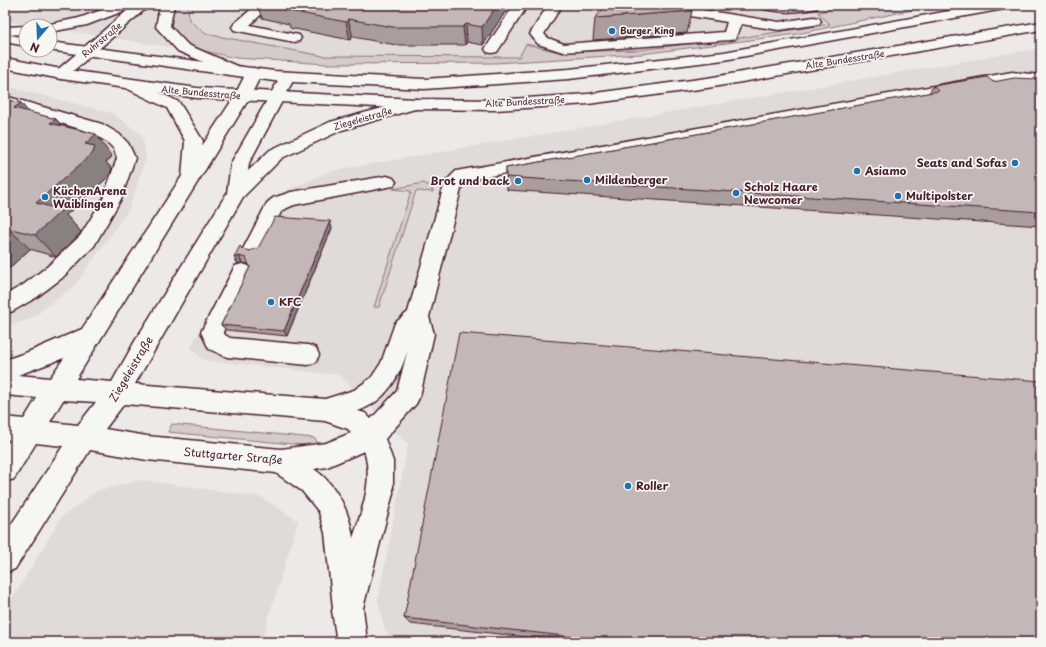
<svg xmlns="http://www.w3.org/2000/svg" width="1046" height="647" viewBox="0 0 1046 647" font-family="'Playpen Sans',sans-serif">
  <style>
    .built { fill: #e0dad8 }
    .green { fill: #d4cbca; stroke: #8f757a }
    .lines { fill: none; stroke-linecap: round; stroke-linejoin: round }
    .minor-casing { stroke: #4a1f2b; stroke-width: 3 }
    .major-casing { stroke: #4a1f2b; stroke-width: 3 }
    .minor { fill: #f6f6f2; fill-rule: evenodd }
    .major { fill: #f6f6f2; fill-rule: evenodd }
    .wall { fill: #a99d9d; stroke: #4a1f2b }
    .shaded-wall { fill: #898080; stroke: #4a1f2b }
    .building { fill: #c4b7b7; stroke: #4a1f2b }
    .poi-dot { fill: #1f6fb2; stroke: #f6f6f2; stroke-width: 1.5 }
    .labels { text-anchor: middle; stroke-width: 3.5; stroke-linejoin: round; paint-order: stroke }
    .far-poi-label { font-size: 9px; font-weight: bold; fill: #4a1f2b; stroke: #f6f6f2; text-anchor: start }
    .far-street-label { font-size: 9px; fill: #4a1f2b; stroke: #f6f6f2 }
    .poi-label { font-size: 11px; font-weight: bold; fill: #4a1f2b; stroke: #f6f6f2; text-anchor: start }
    .street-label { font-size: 11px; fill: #4a1f2b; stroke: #f6f6f2 }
  </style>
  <rect width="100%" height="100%" fill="#ece9e6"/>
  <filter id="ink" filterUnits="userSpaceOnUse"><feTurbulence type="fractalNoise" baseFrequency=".025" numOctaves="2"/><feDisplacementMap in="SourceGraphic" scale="8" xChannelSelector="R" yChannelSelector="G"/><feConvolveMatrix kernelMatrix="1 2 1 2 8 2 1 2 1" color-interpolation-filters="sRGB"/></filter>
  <g filter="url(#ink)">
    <path class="built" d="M5,5H945L752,39L515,61L221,55L50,28V26H38L5,21Z
      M1041,48V642H391L384,627L378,600L408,444L340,375L203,360L191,347L267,199L331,171Z
      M5,86L112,113L142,135L146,157L129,209L75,285L32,318L5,327Z
      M141,480L261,497L298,521L261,642H5V610L62,517L97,491Z"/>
    <path class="green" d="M174,5H188L189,20L206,34L323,56L519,57L526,44L558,52L638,50L732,39L830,24L818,13L840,5H936L797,34L641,54L495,63L327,64L236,58L195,49L175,34L169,19Z
      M423,183L431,186L433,192L416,191L379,307H374L411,191L393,189Z
      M172,424L314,438L317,441L316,444L312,446L168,432Z"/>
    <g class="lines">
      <g class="minor-casing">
        <path id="minor" d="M116,5H150L66,77L61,79L56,77L53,74L56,71L129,9L87,25L50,32V26H44L45,25L79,18Z
          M160,5H174L170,26L188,45L239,67L242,70L239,73L234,75L229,73L178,51L156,27Z
          M256,5H271L250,25L299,35L301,38L299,41L294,42L234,30L232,27L234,24Z
          M514,5H528L497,52L492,53L487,52L485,49Z
          M548,5H562L544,34L548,38L564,44L724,32L727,22L659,11L657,8L660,5H671L779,22L814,17L819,18L821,21L819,24L814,25L779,30L741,24L735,39L730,40L563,52L538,44L530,34Z
          M758,5H819L817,8C795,13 782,13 760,8Z
          M26,26V34L5,35V27Z
          M254,68L259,70L262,73L250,97L76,379L112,382L135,341L227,193L231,163L282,74L287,72L292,74L295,77L249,163L248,171L270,150L330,122L416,99L422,101L424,104L422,107L342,130L282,158L243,197L135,384L325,399L354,390L371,378L381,363L395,323L408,312L445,182L456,171L1012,72L1041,75V85L1012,82L468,180L462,185L429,317L434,334L420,396L416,404L385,439L393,461V493L363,608L367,642H337L332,611L333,608L325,533L319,512L302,491L276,473L147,460L90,450L15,569L5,573V534L63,446L36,443L14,479L5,482V447L10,440L5,439V417L24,419L37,398L5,395V360L28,352L82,329L182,176L185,141L167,108L126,88L124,85L126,82L132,80L138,82L179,102L203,141L202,146L234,97L246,73L249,70ZM408,349L397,391L371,419L365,413L358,411C387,401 400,376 408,349ZM64,358L50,378L18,375ZM63,400L96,402L78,425L50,422ZM124,404L325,421L348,429L351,433L326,443L281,449L147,436L105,429ZM364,451C374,480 362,510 353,538C350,512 336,484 314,469L327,467Z
          M5,96L102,124L119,134L128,143L135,158L121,199L94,246L62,278L37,297L13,311L5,314V295L23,285L48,266L80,236L103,199L117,158L114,149L107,142L90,132L5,106Z
          M387,176L393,178L396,182L393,186L294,205L287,208L281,212L260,254L253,256L246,254L243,249L267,203L273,198L291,192Z
          M242,264L249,266L252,272L223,332L225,335L230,338L308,345L316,348L319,355L316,362L308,365L227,357L209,349L201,332L235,266Z"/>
      </g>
      <g class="major-casing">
        <path id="major" d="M982,5H1011L1009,8L1004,9L724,60L569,79L424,89L274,81L48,50H50V42L274,71L424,79L569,69L724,52Z
          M1041,22V30L707,88L588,104L495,110L416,109L197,98L61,79L5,68V58L61,69L197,88L416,99L495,100L588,94L707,78Z
          M5,34L26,38V46L5,42Z"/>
      </g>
      <use href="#minor" class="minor"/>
      <use href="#major" class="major"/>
    </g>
    <path class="wall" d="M257,5H510L483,45L467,42L465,45H396L353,37L350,40L290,28L289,24L262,18Z
      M692,11L687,33L593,40L595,18Z
      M1041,80V226L507,190L506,168L929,93L933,86L993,82Z
      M5,99L21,103L28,112L56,119L62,126L112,157L106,162L112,169L109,176L66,215L81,232L79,235L56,257L30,249L5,272Z
      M332,228L287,336L226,330L221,325L250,267L248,264L242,263L238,264L234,257L242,249L249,251Z
      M404,618L1041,642H571L410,624Z"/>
    <path class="shaded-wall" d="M497,5H510L483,45L482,27Z
      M348,19L353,37L350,40L346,22Z
      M466,24L467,42L465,45L463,27Z
      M21,103L39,126L14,108Z
      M56,119L73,141L50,123Z
      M96,134L112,157L106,162L112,169L109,176L66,215L81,232L79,235L56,257L35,235L36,203L85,144Z
      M330,221L332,228L287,336L284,331Z
      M8,228L30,249L5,272V230Z
      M239,256L242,263L238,264L234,257Z"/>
    <path class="building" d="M277,5H497L482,27L466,24L463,27H392L348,19L346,22L284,10L287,7Z
      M607,5H693L692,11L595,18Z
      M987,77L993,82L1014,78L1038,79L1041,80V212L506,177V168L939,91L933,86Z
      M5,99L21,103L14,108L56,119L50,123L96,134L85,144L95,146L93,153L36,203L62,210L59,213L35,235L8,228L5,230Z
      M275,217L330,221L284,331L221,325L250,267L246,258L239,256L234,257L240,246L242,249L249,251L258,248Z
      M459,333L1041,381V642H618L404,618Z"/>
  </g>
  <g class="poi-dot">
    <circle cx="612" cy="31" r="4"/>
    <circle cx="1015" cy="163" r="4"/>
    <circle cx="857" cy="171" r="4"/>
    <circle cx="587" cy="180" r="4"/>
    <circle cx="518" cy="181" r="4"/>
    <circle cx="736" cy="193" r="4"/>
    <circle cx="898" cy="196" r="4"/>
    <circle cx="45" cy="197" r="4"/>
    <circle cx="271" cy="302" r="4"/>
    <circle cx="628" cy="486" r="4"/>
  </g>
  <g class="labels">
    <g class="far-poi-label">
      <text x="620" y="34">Burger King</text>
    </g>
    <g class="far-street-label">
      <text transform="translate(102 40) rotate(-40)" y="3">Ruhrstraße</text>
      <text transform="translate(845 60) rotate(-9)" y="3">Alte Bundesstraße</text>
      <text transform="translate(201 93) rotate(5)" y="3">Alte Bundesstraße</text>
      <text transform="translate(525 102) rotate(-3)" y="3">Alte Bundesstraße</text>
      <text transform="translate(363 119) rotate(-16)" y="3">Ziegeleistraße</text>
    </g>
    <g class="poi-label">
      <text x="1007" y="167" text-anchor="end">Seats and Sofas</text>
      <text x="865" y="175">Asiamo</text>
      <text x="595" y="184">Mildenberger</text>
      <text x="510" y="185" text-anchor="end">Brot und back</text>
      <text x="744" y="191">Scholz Haare<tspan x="744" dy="13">Newcomer</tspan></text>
      <text x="53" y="195">KüchenArena<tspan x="53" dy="13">Waiblingen</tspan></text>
      <text x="906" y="200">Multipolster</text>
      <text x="279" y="306">KFC</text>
      <text x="636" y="490">Roller</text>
    </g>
    <g class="street-label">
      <text transform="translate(131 369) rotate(-59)" y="4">Ziegeleistraße</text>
      <text transform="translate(233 456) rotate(5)" y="4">Stuttgarter Straße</text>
    </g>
  </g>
  <rect width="1046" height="647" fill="none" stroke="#f6f6f2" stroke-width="20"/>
  <rect x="10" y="10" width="1026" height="627" fill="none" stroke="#4a1f2b" stroke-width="1.5" filter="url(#ink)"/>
  <g transform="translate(38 38) rotate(199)"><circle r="19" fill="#f6f6f2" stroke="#b1a0a2"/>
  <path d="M0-3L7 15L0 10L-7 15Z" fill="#1f6fb2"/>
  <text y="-6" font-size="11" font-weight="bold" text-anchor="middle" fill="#4a1f2b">N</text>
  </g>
</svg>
